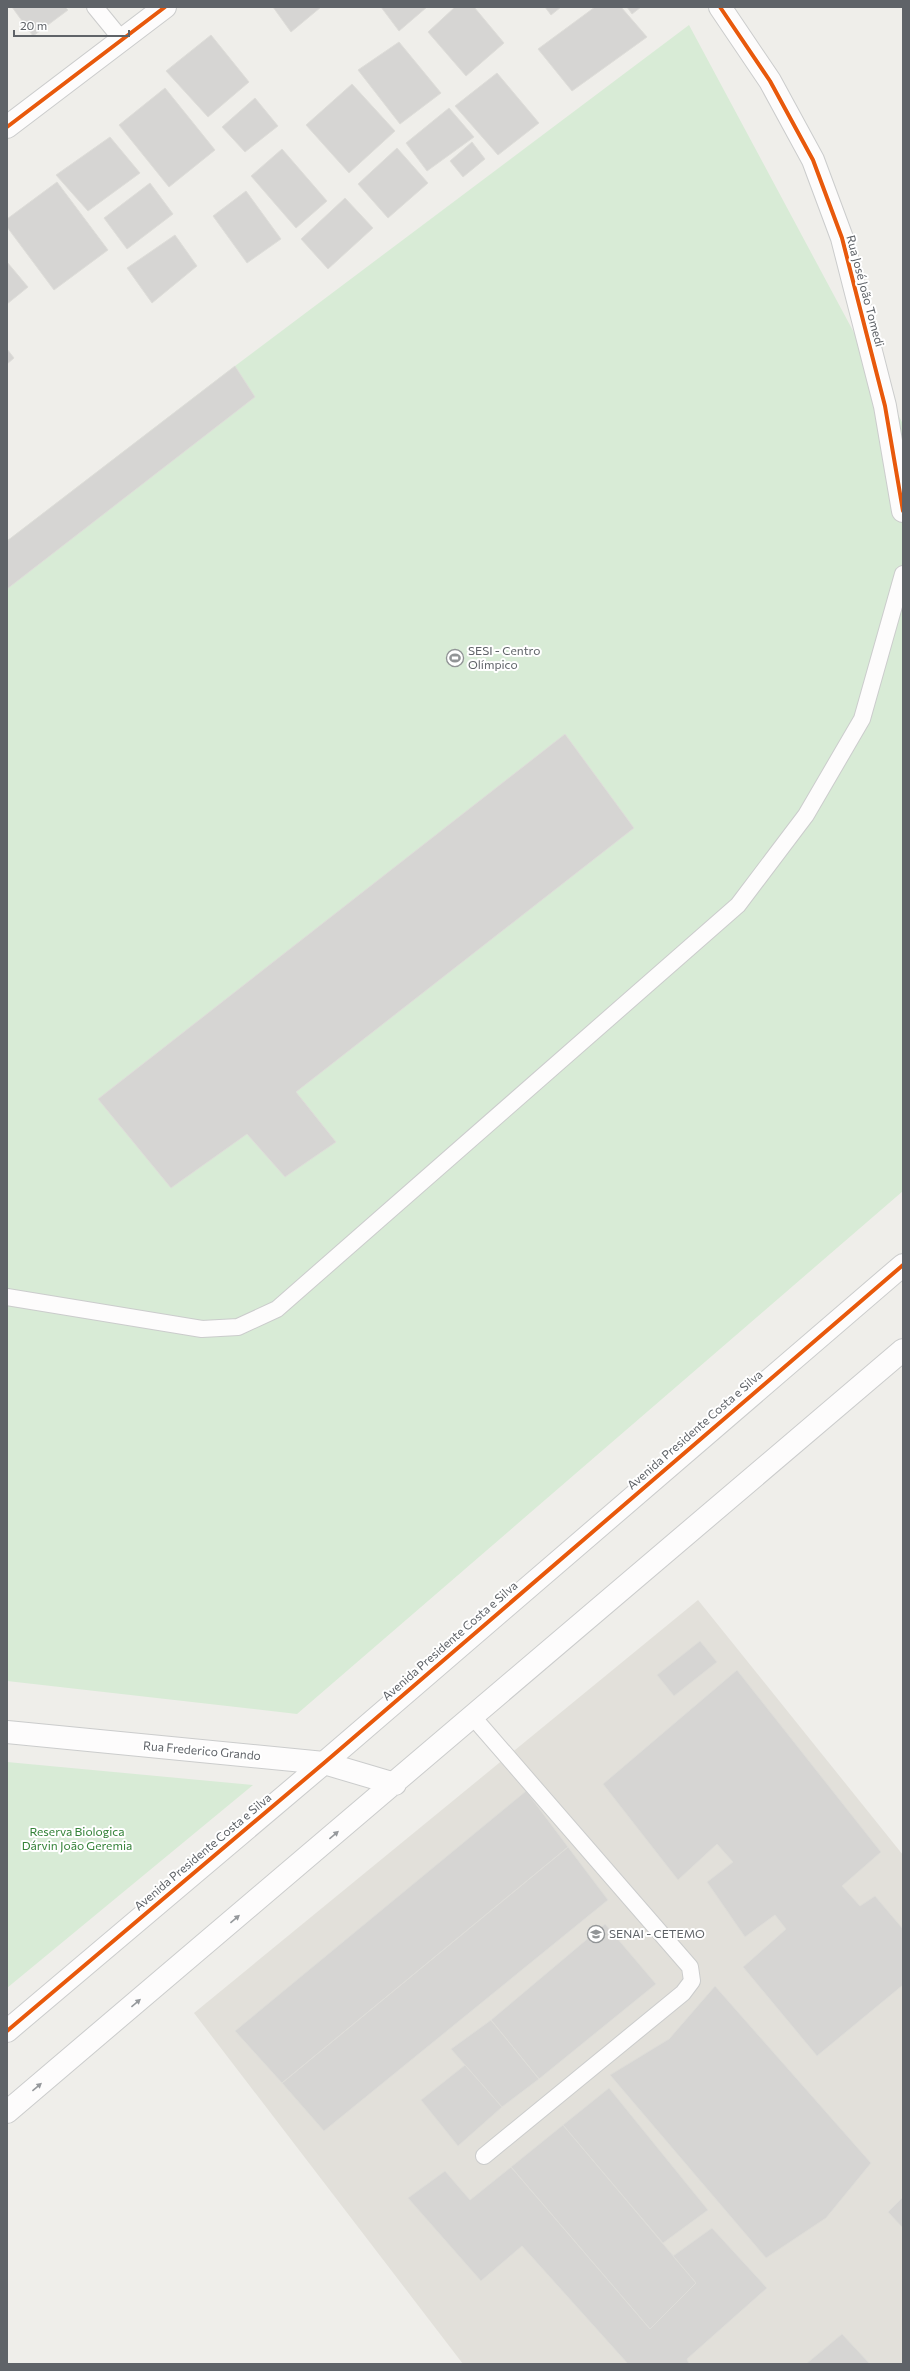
<svg xmlns="http://www.w3.org/2000/svg" width="910" height="2371" viewBox="0 0 910 2371" font-family="Commissioner,sans-serif">
  <style>
    .education { fill: #e2e0da }
    .green { fill: #d8ebd6 }
    .building { fill: #d6d5d3; stroke: #deddd9 }
    .lines { fill: none; stroke-linecap: round; stroke-linejoin: round }
    .service-casing { stroke: #cbcccc; stroke-width: 18 }
    .minor-casing { stroke: #cbcccc; stroke-width: 24 }
    .tertiary-casing { stroke: #cbcccc; stroke-width: 24 }
    .service { stroke: #fdfcfc; stroke-width: 16 }
    .minor { stroke: #fdfcfc; stroke-width: 22 }
    .tertiary { stroke: #fdfcfc; stroke-width: 22 }
    .cycleway-casing { stroke: #fff; stroke-width: 6 }
    .cycleway { stroke: #e8590c; stroke-width: 4 }
    .oneway { fill: #96999c }
    .labels { text-anchor: middle; stroke-width: 4; stroke-linejoin: round; paint-order: stroke }
    .street-label { font-size: 12px; fill: #5f6368; stroke: #fff }
    .poi-label { font-size: 12px; fill: #5f6368; stroke: #fff; text-anchor: start }
    .park-label { font-size: 12px; fill: #348238; stroke: #fff }
  </style>
  <rect width="100%" height="100%" fill="#efeeea"/>
  <path class="education" d="M698,1600L903,1855V2364H463L194,2013Z"/>
  <path class="green" d="M689,25L903,424V1191L297,1714L7,1681V541L235,366Z
    M7,1762L253,1785L7,1988Z"/>
  <path class="building" d="M12,7H65L68,10L33,36Z
    M273,7H321L291,32Z
    M381,7H427L399,31Z
    M455,7H474L504,43L466,76L428,32Z
    M545,7H561L551,15Z
    M595,7H621L647,37L572,91L538,49Z
    M627,7H641L632,14Z
    M211,35L249,82L208,117L166,71Z
    M399,42L441,93L400,124L358,70Z
    M497,73L539,123L498,155L455,106Z
    M352,84L395,131L349,173L306,125Z
    M165,88L215,150L169,187L119,125Z
    M255,98L278,126L245,152L222,127Z
    M449,108L474,137L427,171L406,143Z
    M110,137L140,173L88,211L56,175Z
    M472,142L485,159L463,177L450,161Z
    M397,148L428,183L388,218L358,184Z
    M282,149L327,201L296,228L251,176Z
    M57,182L108,250L54,290L7,227V219Z
    M150,183L173,214L127,249L104,218Z
    M246,191L281,239L247,263L213,216Z
    M345,198L373,228L328,269L301,239Z
    M175,235L197,266L152,303L127,268Z
    M7,262L28,287L7,304Z
    M7,349L14,358L7,364Z
    M235,366L255,397L7,589V541Z
    M565,734L634,828L296,1092L336,1142L285,1177L247,1134L171,1188L98,1099Z
    M700,1641L717,1662L674,1696L657,1675Z
    M737,1670L881,1852L842,1886L860,1906L875,1896L903,1929V1985L817,2056L743,1967L786,1929L775,1915L745,1937L707,1882L733,1862L717,1844L678,1880L603,1784Z
    M526,1791L568,1847L282,2083L235,2031Z
    M568,1847L608,1900L324,2131L282,2083Z
    M605,1924L656,1984L539,2079L491,2020Z
    M715,1986L871,2163L826,2218L766,2258L610,2075L669,2039Z
    M491,2020L539,2079L502,2107L451,2049Z
    M465,2065L502,2107L458,2146L421,2100Z
    M609,2088L708,2210L663,2243L563,2125Z
    M563,2125L696,2283L650,2329L511,2167Z
    M511,2167L650,2329L696,2283L673,2256L712,2228L767,2288L687,2359L689,2364H628L522,2246L481,2281L408,2198L445,2171L470,2200Z
    M903,2197V2228L888,2212Z
    M842,2334L870,2364H806Z"/>
  <g class="lines">
    <g class="service-casing">
      <path id="service" d="M95,7L122,40
        M7,1297L202,1329L238,1327L277,1309L738,905L806,815L862,719L903,574
        M473,1717L690,1967L692,1981L683,1993L484,2156"/>
    </g>
    <g class="minor-casing">
      <path id="minor" d="M720,7L770,81L813,160L842,238L885,406L903,511
        M7,1732L324,1763L395,1784
        M7,2031L324,1763L903,1265
        M7,2112L903,1350"/>
    </g>
    <g class="tertiary-casing">
      <path id="tertiary" d="M7,127L165,7"/>
    </g>
    <use href="#service" class="service"/>
    <use href="#minor" class="minor"/>
    <use href="#tertiary" class="tertiary"/>
    <g class="cycleway-casing">
      <path id="cycleway" d="M720,7L770,81L813,160L842,238L885,406L903,511
        M7,127L165,7
        M7,2031L324,1763L903,1265"/>
    </g>
    <use href="#cycleway" class="cycleway"/>
  </g>
  <defs><path id="oneway-solid" d="M-6-.8H1V-3.2L6.5 0L1 3.2V.8H-6Z"/></defs>
  <g class="oneway">
    <use href="#oneway-solid" transform="translate(334 1835) rotate(-40)"/>
    <use href="#oneway-solid" transform="translate(235 1919) rotate(-40)"/>
    <use href="#oneway-solid" transform="translate(136 2003) rotate(-40)"/>
    <use href="#oneway-solid" transform="translate(37 2087) rotate(-40)"/>
  </g>
  <defs>
    <g id="stadium-ring" transform="scale(0.9)"><circle r="9.5" fill="#fff" stroke="#919496" stroke-width="1.5"/><path d="M0-5a6.5 5 0 1 0 0 10a6.5 5 0 1 0 0-10ZM-3.5-1.8h7v3.6h-7Z" fill="#919496"/></g>
    <g id="university-ring" transform="scale(0.9)"><circle r="9.5" fill="#fff" stroke="#919496" stroke-width="1.5"/><path d="M0-5L7-2L0 1L-7-2ZM-4 1L0 2.5L4 1V4Q0 6-4 4Z" fill="#919496"/></g>
  </defs>
  <g fill-rule="evenodd">
    <use href="#stadium-ring" x="455" y="658"/>
    <use href="#university-ring" x="596" y="1934"/>
  </g>
  <g class="labels">
    <g class="street-label">
      <text transform="translate(865 291) rotate(75)" y="4">Rua José João Tomedi</text>
      <text transform="translate(695 1430) rotate(-41)" y="4">Avenida Presidente Costa e Silva</text>
      <text transform="translate(450 1641) rotate(-41)" y="4">Avenida Presidente Costa e Silva</text>
      <text transform="translate(202 1751) rotate(5)" y="4">Rua Frederico Grando</text>
      <text transform="translate(203 1852) rotate(-40)" y="4">Avenida Presidente Costa e Silva</text>
    </g>
    <g class="poi-label">
      <text x="468" y="655">SESI - Centro<tspan x="468" dy="14">Olímpico</tspan></text>
      <text x="609" y="1938">SENAI - CETEMO</text>
    </g>
    <g class="park-label">
      <text x="77" y="1836">Reserva Biologica<tspan x="77" dy="14">Dárvin João Geremia</tspan></text>
    </g>
  </g>
  <rect width="910" height="2371" fill="none" stroke="#5f6368" stroke-width="16"/>
  <path d="M14 30v6h115v-6" fill="none" stroke="#5f6368" stroke-width="2"/>
  <text x="20" y="30" font-size="12" fill="#5f6368" stroke="#ffffff" stroke-width="3" paint-order="stroke">20 m</text>
</svg>
